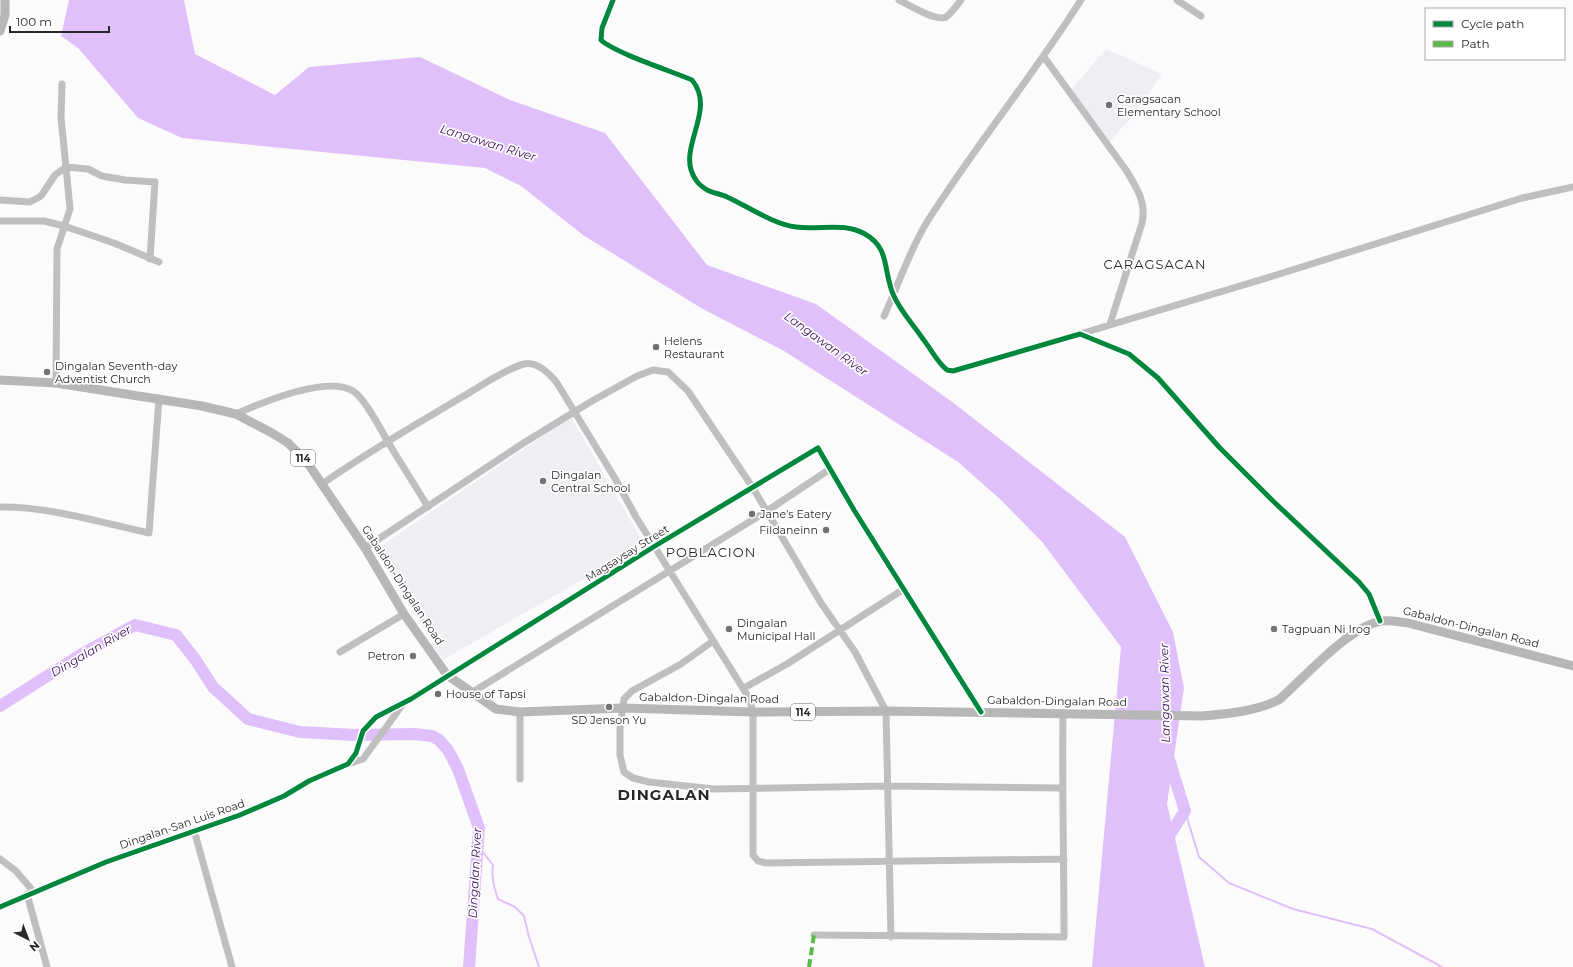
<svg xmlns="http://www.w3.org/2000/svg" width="1573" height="967" viewBox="0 0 1573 967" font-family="Montserrat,sans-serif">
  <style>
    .built { fill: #f0edf3 }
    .water { fill: #e0c0fa }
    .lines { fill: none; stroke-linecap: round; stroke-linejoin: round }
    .stream { stroke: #e0c0fa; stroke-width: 2 }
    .river { stroke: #e0c0fa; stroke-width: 12 }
    .minor { stroke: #c0bfc0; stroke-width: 7 }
    .major { stroke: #b7b7b7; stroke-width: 9 }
    .quiet { stroke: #58b947; stroke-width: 4; stroke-dasharray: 8 4; stroke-linecap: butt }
    .cycleway-casing { stroke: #fff; stroke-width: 8 }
    .cycleway { stroke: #00873e; stroke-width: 5 }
    .poi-dot { fill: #727173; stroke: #fff; stroke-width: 1.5 }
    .labels { text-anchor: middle; stroke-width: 3.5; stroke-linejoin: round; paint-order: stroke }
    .shield { fill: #fff; stroke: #686869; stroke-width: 1 }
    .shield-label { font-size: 10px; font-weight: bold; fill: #282729 }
    .poi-label { font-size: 11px; fill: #282729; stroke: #fff; text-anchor: start }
    .street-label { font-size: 11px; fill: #282729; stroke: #fff }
    .water-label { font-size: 12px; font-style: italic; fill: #3d1058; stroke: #fff }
    .quarter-label { font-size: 13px; letter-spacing: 1px; fill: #282729; stroke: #fff }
    .district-label { font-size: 15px; font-weight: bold; letter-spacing: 1px; fill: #282729; stroke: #fff }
  </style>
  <rect width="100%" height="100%" fill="#fcfbfc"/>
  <path class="built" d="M1106,49L1162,74L1132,117L1109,142L1068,93Z
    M571,417L644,544L443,660L375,550Z"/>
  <path class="water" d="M69,0H184L195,54L275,95L309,67L420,57L510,100L605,133L707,265L816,304L955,404L1125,537L1173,632L1184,688L1167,804L1205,967H1092L1121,647L1043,543L1001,500L958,462L784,351L701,308L583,235L521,186L485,168L182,138L138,118L78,48L61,36Z"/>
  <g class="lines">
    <path class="stream" d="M1185,811L1199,857L1229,883L1293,909L1372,929L1442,967
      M478,846L493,865C491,877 494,888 498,899L515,907L524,916L529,937L539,967"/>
    <path class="river" d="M0,706L82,654L135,625L176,635L195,659L213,687L248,719L300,732L355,735L414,734L432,736L439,740L448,750L458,769L479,828L469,967
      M1165,842L1185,811L1167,753"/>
    <path class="minor" d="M613,0L602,28L601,40C615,53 671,71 692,80C718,111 674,150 696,180C698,184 704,188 707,190C713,193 721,194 727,197C749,207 773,224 796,227C820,230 843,222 865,234C890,248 883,270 893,294C900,311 913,324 923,339C931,349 937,362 947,370L953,371L1080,334L1129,354L1158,378L1219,447L1273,501L1359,582L1369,594L1380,621
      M899,0C909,5 936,22 946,17C952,13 957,5 961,0
      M1177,0L1201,16
      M1044,57L1126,170C1136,187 1147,202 1142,223L1110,324
      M0,200L30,202L41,196L55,175L66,167L61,118L62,84
      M0,221H44L64,226L114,243L159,262
      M884,316C898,286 910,249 927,222C975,146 1033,76 1081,0
      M1080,334L1273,276L1522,198L1573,187
      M56,383L57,249L70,209L66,167L88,169L102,176L125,180L155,182L150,259
      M236,414C263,402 326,375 353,391C364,397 381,430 388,442C401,464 415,485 428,507
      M322,484C367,452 415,425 462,397C478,388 507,368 524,364C537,361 550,374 557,383L616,480L636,517L749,698L753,712V855L758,861L766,863L1064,859
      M0,507C47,506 103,523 149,533L159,398
      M365,548L522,444L592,401L637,376L653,370L668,372L688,391L753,488L821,603L855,652L886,711L891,937
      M713,641L681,664L632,691L624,699L620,728V755L624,772L633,778L649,782L714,789L887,786L1062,788
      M340,652L404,614
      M744,688L787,664L904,589
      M471,693L767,511L830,469
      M520,712V779
      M348,764L363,759L403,704
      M194,830L232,967
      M0,859L16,871L33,891
      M27,894L47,967
      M0,907L106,862L240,815L284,796L309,781L348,764L356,753L363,731L376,717L411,699L655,546L818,448L854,510L981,712
      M814,935L1064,937C1064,863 1062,789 1063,714"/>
    <path class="major" d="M0,31L5,15V0
      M0,380L56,383L202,406L236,414L272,433L288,443L307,462L365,548L404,614L447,675L496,709L520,712L623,708L753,712L886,711L1202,716C1226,714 1259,711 1280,699C1305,677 1347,628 1381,621C1390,620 1399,622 1408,623L1573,666"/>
    <path class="quiet" d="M809,967L814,935"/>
    <g class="cycleway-casing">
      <path id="cycleway" d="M613,0L602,28L601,40C615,53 671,71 692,80C718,111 674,150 696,180C698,184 704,188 707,190C713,193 721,194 727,197C749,207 773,224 796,227C820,230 843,222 865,234C890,248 883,270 893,294C900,311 913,324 923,339C931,349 937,362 947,370L953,371L1080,334L1129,354L1158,378L1219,447L1273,501L1359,582L1369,594L1380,621
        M0,907L106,862L240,815L284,796L309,781L348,764L356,753L363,731L376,717L411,699L655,546L818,448L854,510L981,712"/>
    </g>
    <use href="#cycleway" class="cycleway"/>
  </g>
  <g class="poi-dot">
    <circle cx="1109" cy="105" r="4"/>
    <circle cx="656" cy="347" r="4"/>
    <circle cx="47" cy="372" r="4"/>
    <circle cx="543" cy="481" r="4"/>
    <circle cx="752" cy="514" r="4"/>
    <circle cx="826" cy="530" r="4"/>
    <circle cx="729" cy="629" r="4"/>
    <circle cx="1274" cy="629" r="4"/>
    <circle cx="413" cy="656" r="4"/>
    <circle cx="438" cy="694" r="4"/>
    <circle cx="609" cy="707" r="4"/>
  </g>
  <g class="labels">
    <g class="shield">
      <rect x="291" y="450" width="24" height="16" rx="3"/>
      <rect x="791" y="704" width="24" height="16" rx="3"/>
    </g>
    <g class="shield-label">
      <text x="303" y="462">114</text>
      <text x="803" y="716">114</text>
    </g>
    <g class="poi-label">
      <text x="1117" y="103">Caragsacan<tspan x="1117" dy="13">Elementary School</tspan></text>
      <text x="664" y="345">Helens<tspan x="664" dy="13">Restaurant</tspan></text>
      <text x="55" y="370">Dingalan Seventh-day<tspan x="55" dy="13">Adventist Church</tspan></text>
      <text x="551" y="479">Dingalan<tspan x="551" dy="13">Central School</tspan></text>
      <text x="760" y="518">Jane’s Eatery</text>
      <text x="818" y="534" text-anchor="end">Fildaneinn</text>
      <text x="737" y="627">Dingalan<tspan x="737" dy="13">Municipal Hall</tspan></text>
      <text x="1282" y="633">Tagpuan Ni Irog</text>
      <text x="405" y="660" text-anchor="end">Petron</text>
      <text x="446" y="698">House of Tapsi</text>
      <text x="609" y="724" text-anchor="middle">SD Jenson Yu</text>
    </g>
    <g class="street-label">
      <text transform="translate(627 553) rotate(-32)" y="4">Magsaysay Street</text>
      <text transform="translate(403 585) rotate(57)" y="4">Gabaldon-Dingalan Road</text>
      <text transform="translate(1471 627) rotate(14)" y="4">Gabaldon-Dingalan Road</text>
      <text transform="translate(709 698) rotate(1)" y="4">Gabaldon-Dingalan Road</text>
      <text transform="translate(1057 701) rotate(1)" y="4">Gabaldon-Dingalan Road</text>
      <text transform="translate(182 824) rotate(-19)" y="4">Dingalan-San Luis Road</text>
    </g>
    <g class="water-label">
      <text transform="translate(488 143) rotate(17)" y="4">Langawan River</text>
      <text transform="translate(826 344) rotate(36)" y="4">Langawan River</text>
      <text transform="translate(91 651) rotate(-30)" y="4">Dingalan River</text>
      <text transform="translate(1165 693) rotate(-91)" y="4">Langawan River</text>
      <text transform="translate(475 873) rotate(-87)" y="4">Dingalan River</text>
    </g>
    <g class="quarter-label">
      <text x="1155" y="269">CARAGSACAN</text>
      <text x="711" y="557">POBLACION</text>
    </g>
    <g class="district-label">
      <text x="664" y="800">DINGALAN</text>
    </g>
  </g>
  <rect x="1425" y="8" width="140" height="52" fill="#ffffff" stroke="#a9a9a9"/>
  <rect x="1433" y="21" width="20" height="6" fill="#00873e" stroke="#a9a9a9"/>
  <text x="1461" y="28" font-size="12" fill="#282729">Cycle path</text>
  <rect x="1433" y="41" width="20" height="6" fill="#58b947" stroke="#a9a9a9"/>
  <text x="1461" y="48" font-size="12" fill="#282729">Path</text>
  <g transform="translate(28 939) rotate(138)" stroke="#ffffff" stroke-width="3" paint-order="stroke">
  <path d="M0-3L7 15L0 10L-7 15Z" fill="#282729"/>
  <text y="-6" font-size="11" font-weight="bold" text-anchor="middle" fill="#282729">N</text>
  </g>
  <path d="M10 26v6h99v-6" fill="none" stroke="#282729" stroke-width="2"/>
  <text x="16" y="26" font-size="12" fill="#282729" stroke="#ffffff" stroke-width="3" paint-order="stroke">100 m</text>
</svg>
